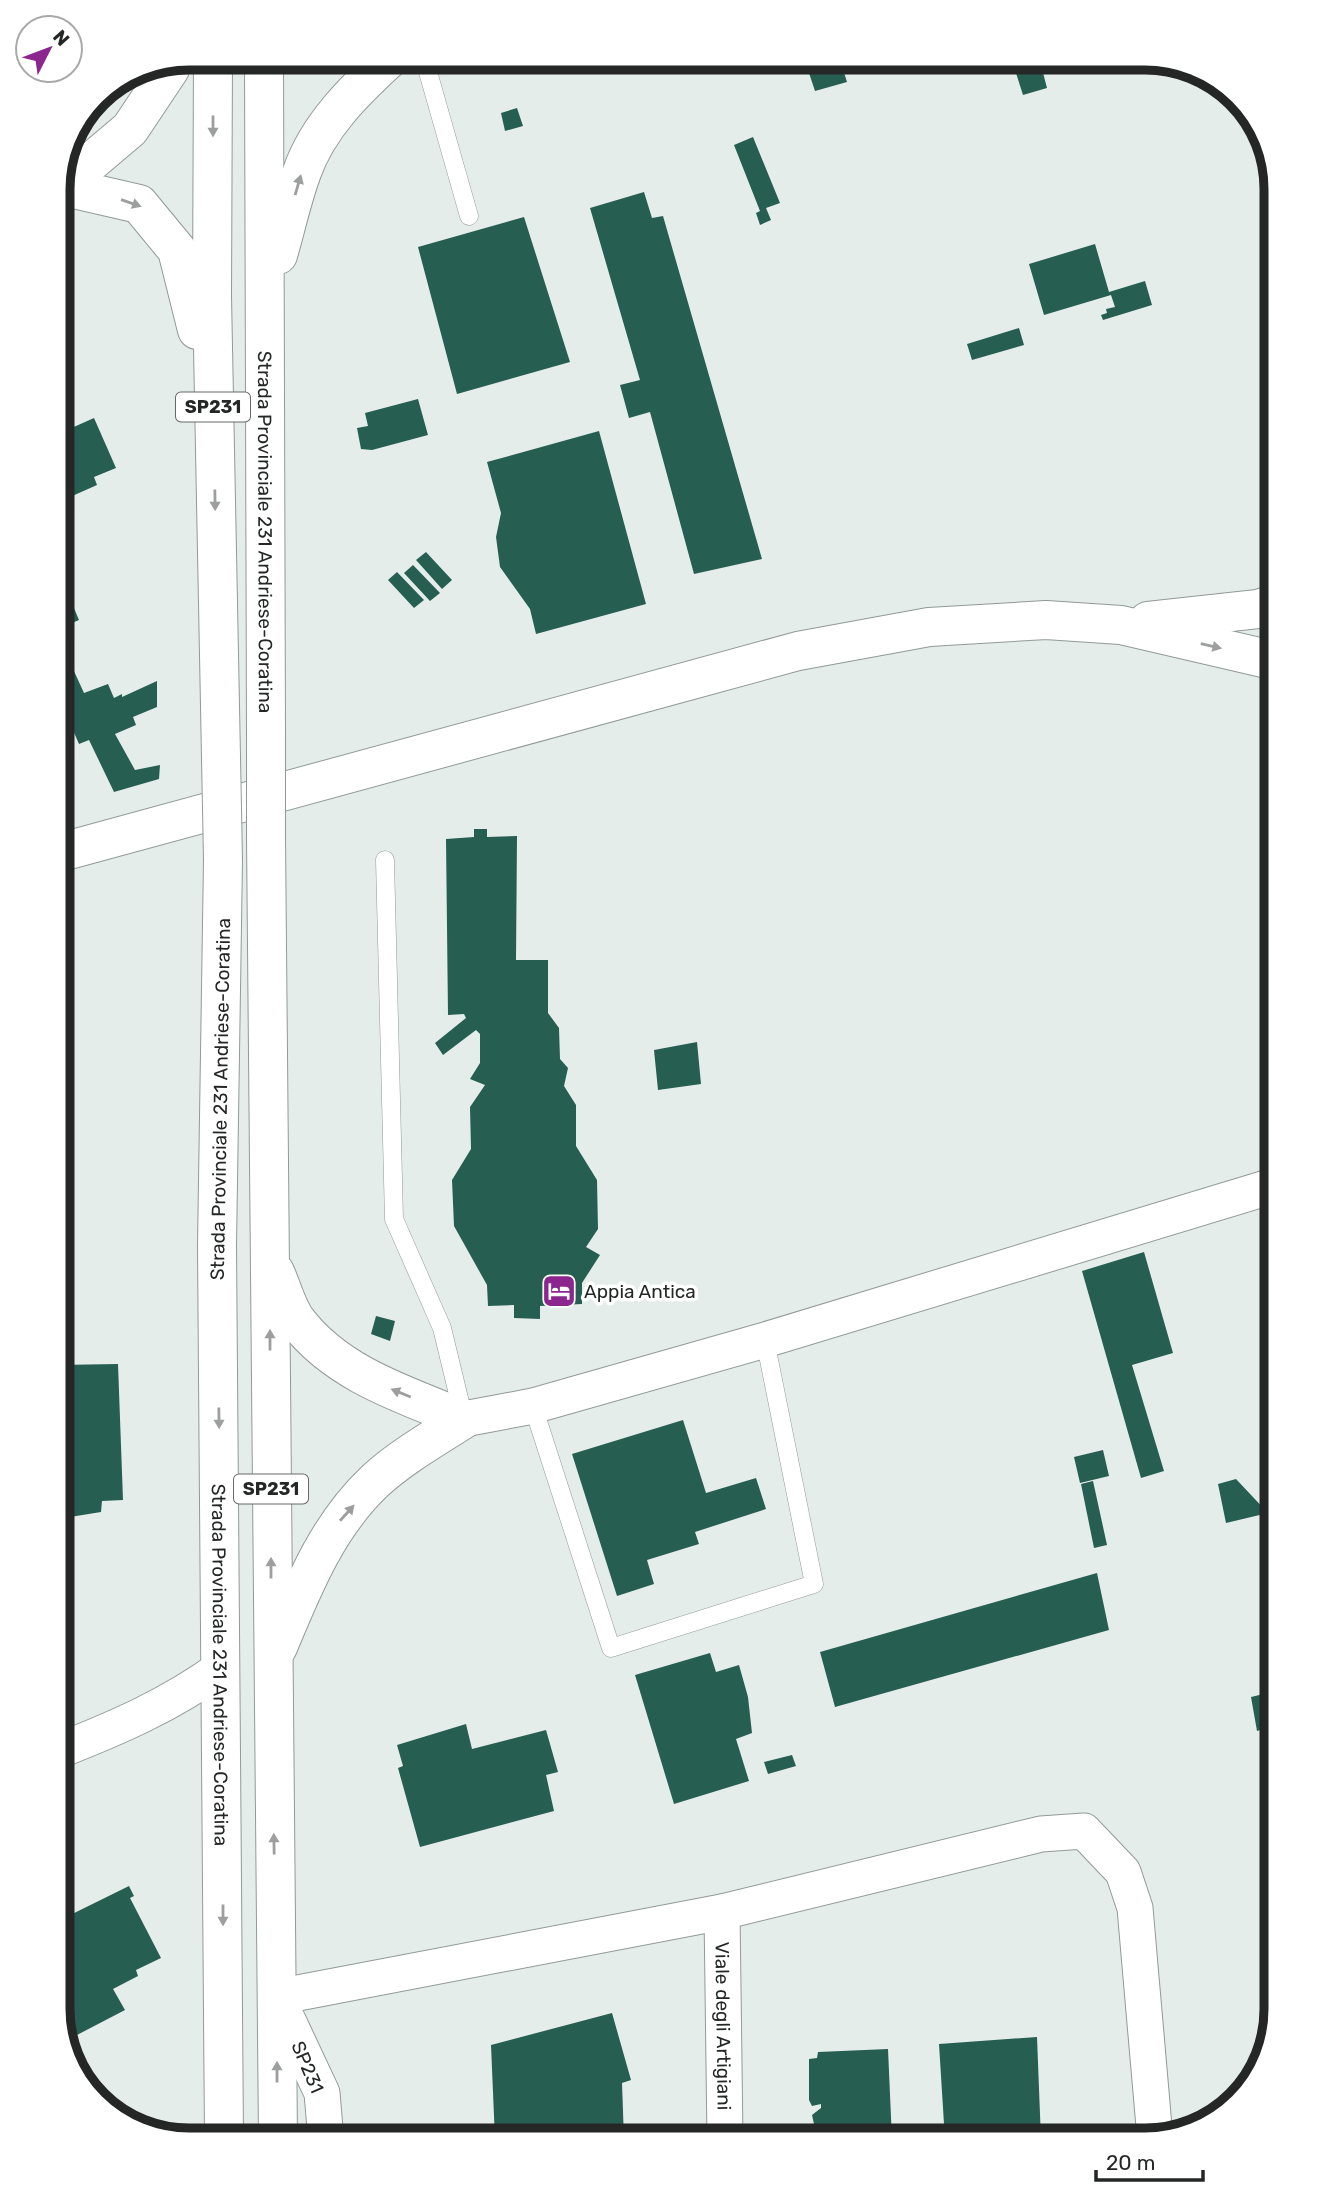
<svg xmlns="http://www.w3.org/2000/svg" width="1334" height="2198" viewBox="0 0 1334 2198" font-family="Rubik,sans-serif">
  <style>
    .building { fill: #275e52 }
    .lines { fill: none; stroke-linecap: round; stroke-linejoin: round }
    .service-casing { stroke: #929a97; stroke-width: 19 }
    .minor-casing { stroke: #929a97; stroke-width: 37 }
    .secondary-casing { stroke: #929a97; stroke-width: 40 }
    .trunk-casing { stroke: #929a97; stroke-width: 40 }
    .service { stroke: #fff; stroke-width: 18 }
    .minor { stroke: #fff; stroke-width: 35 }
    .secondary { stroke: #fff; stroke-width: 38 }
    .trunk { stroke: #fff; stroke-width: 38 }
    .trunk-bridge-casing { stroke: #929a97; stroke-width: 40; stroke-linecap: butt }
    .trunk-bridge { stroke: #fff; stroke-width: 38 }
    .oneway { fill: #9d9e9e }
    .labels { text-anchor: middle; stroke-width: 7; stroke-linejoin: round; paint-order: stroke }
    .shield { fill: #fff; stroke: #666868; stroke-width: 2 }
    .shield-label { font-size: 18px; font-weight: bold; fill: #252727 }
    .street-label { font-size: 19px; fill: #252727; stroke: #fff }
    .poi-label { font-size: 19px; fill: #252727; stroke: #fff; text-anchor: start }
    .rim { fill: none; stroke: #252727; stroke-width: 9 }
  </style>
  <rect width="100%" height="100%" fill="#e5edeb"/>
  <path class="building" d="M840,60L847,82L815,91L808,70Z
    M1041,65L1047,88L1023,95L1016,73Z
    M517,108L523,126L505,131L501,113Z
    M753,137L780,203L766,208L771,220L760,225L756,213L760,211L734,145Z
    M644,192L652,218L663,216L762,559L694,574L650,412L629,418L620,385L640,380L590,208Z
    M524,217L570,362L457,394L418,247Z
    M1095,244L1109,292L1145,281L1152,305L1103,320L1101,315L1107,313L1106,309L1115,307L1111,295L1044,315L1029,264Z
    M1019,328L1024,345L972,360L967,344Z
    M418,399L428,435L372,450L361,449L357,428L368,426L365,413Z
    M94,418L116,468L94,477L97,485L61,501L58,495V434Z
    M599,431L646,604L536,634L530,609L500,567L496,537L501,513L487,462Z
    M426,552L452,580L442,589L416,560Z
    M413,565L440,593L430,601L404,573Z
    M397,572L424,600L414,608L388,580Z
    M60,575L79,620L58,629V577Z
    M63,647L84,693L108,684L114,698L122,694V697L157,681V707L133,717L136,725L115,734L135,770L160,765L159,779L114,792L89,740L79,744L58,696V649Z
    M474,829H487V837L517,836L516,960H548V1013L559,1028L560,1059L568,1068L564,1086L576,1105V1146L597,1180L598,1229L586,1247L600,1255L582,1283V1304L540,1306V1319L514,1318V1305L488,1306L487,1285L454,1226L452,1180L471,1149L470,1107L485,1085L470,1079L480,1063V1034L476,1030L443,1055L435,1043L466,1018L464,1014L448,1015L446,839L474,837Z
    M697,1042L701,1084L658,1090L654,1050Z
    M1144,1252L1173,1353L1132,1365L1164,1471L1141,1478L1082,1271Z
    M376,1316L395,1321L390,1341L371,1334Z
    M118,1364L123,1500L102,1501L101,1512L64,1518V1513H58V1365Z
    M683,1420L706,1493L756,1478L766,1509L695,1532L699,1544L647,1560L654,1584L617,1596L572,1454Z
    M1103,1450L1109,1476L1080,1483L1074,1457Z
    M1236,1479L1268,1513L1226,1523L1218,1484Z
    M1093,1481L1107,1545L1094,1548L1081,1484Z
    M1097,1573L1109,1630L835,1707L820,1652Z
    M710,1653L716,1672L739,1665L748,1697L752,1733L736,1739L749,1781L674,1804L635,1675Z
    M1276,1691V1725L1257,1731L1251,1697Z
    M466,1724L472,1749L546,1730L558,1772L546,1775L554,1811L420,1847L398,1768L403,1766L397,1745Z
    M792,1755L796,1766L768,1774L764,1762Z
    M129,1886L134,1896L130,1898L161,1958L136,1970L138,1976L113,1989L125,2010L77,2035L64,2009L58,2012V1921Z
    M612,2013L631,2080L622,2083L624,2140H495L491,2045Z
    M1037,2037L1041,2140H945L939,2044Z
    M888,2049L892,2140H811L812,2131L821,2129L814,2124L812,2115L821,2108V2104L812,2106L809,2100V2059L817,2058L818,2052Z"/>
  <g class="lines">
    <g class="service-casing">
      <path id="service" d="M424,58L469,216
        M385,860L394,1219L442,1328L464,1419
        M533,1406L611,1648L814,1584L765,1340"/>
    </g>
    <g class="minor-casing">
      <g id="minor">
        <path d="M464,1419L533,1406L765,1340L1276,1185"/>
        <path d="M58,1751C117,1728 170,1705 221,1668"/>
        <path id="s1" d="M722,1912L725,2140"/>
        <path d="M326,2140L322,2093L277,1997L722,1912L1041,1834L1084,1831L1123,1872L1135,1908L1155,2138"/>
      </g>
    </g>
    <g class="secondary-casing">
      <path id="secondary" d="M1148,621L1258,609L1276,603
        M58,853L798,651L929,627L1046,620L1121,625L1276,661"/>
    </g>
    <g class="trunk-casing">
      <g id="trunk">
        <path d="M213,58L212,296L221,757"/>
        <path id="s2" d="M264,58L266,734"/>
        <path d="M65,187L139,204L177,250L197,330"/>
        <path d="M58,190L130,129L170,69L171,61"/>
        <path d="M278,255C286,228 292,199 302,172C318,126 355,90 390,58"/>
        <path d="M266,837L278,2140"/>
        <path id="s3" d="M223,860L217,1246L224,2140"/>
        <path d="M275,1272C282,1287 287,1308 297,1321C337,1374 405,1395 464,1419"/>
        <path d="M278,1647C303,1587 327,1526 375,1481C401,1457 435,1438 464,1419"/>
      </g>
    </g>
    <use href="#service" class="service"/>
    <use href="#minor" class="minor"/>
    <use href="#secondary" class="secondary"/>
    <use href="#trunk" class="trunk"/>
    <g class="trunk-bridge-casing">
      <path id="trunk-bridge" d="M221,757L223,860
        M266,837V734"/>
    </g>
    <use href="#trunk-bridge" class="trunk-bridge"/>
  </g>
  <defs><path id="oneway-solid" d="M-6-.8H1V-3.2L6.5 0L1 3.2V.8H-6Z" transform="scale(1.75)"/></defs>
  <g class="oneway">
    <use href="#oneway-solid" transform="translate(213 126) rotate(90)"/>
    <use href="#oneway-solid" transform="translate(298 185) rotate(-74)"/>
    <use href="#oneway-solid" transform="translate(131 203) rotate(19)"/>
    <use href="#oneway-solid" transform="translate(215 500) rotate(89)"/>
    <use href="#oneway-solid" transform="translate(1211 646) rotate(13)"/>
    <use href="#oneway-solid" transform="translate(270 1340) rotate(-90)"/>
    <use href="#oneway-solid" transform="translate(401 1393) rotate(-158)"/>
    <use href="#oneway-solid" transform="translate(219 1418) rotate(89)"/>
    <use href="#oneway-solid" transform="translate(347 1513) rotate(-48)"/>
    <use href="#oneway-solid" transform="translate(271 1568) rotate(-90)"/>
    <use href="#oneway-solid" transform="translate(274 1844) rotate(-91)"/>
    <use href="#oneway-solid" transform="translate(223 1915) rotate(90)"/>
    <use href="#oneway-solid" transform="translate(277 2072) rotate(-90)"/>
  </g>
  <defs>
    <g id="hotel-square" transform="scale(1.75)"><rect x="-9" y="-9" width="18" height="18" rx="4" fill="#8a268e" stroke="#fff"/><path d="M-6-4.5h1.5V1H6V5H4.5V3h-9V5H-6ZM-4 0a1.8 1.8 0 1 1 3.6 0ZM.5 0V-2.5h3Q6-2.5 6 0Z" fill="#fff"/></g>
  </defs>
  <g fill-rule="evenodd">
    <use href="#hotel-square" x="559" y="1291"/>
  </g>
  <g class="labels">
    <g class="shield">
      <rect x="176" y="392.5" width="74" height="29" rx="5"/>
      <rect x="234" y="1474.5" width="74" height="29" rx="5"/>
    </g>
    <g class="shield-label">
      <text x="213" y="413">SP231</text>
      <text x="271" y="1495">SP231</text>
    </g>
    <g class="street-label">
      <text dy="7" stroke="none"><textPath href="#s2" startOffset="474">Strada Provinciale 231 Andriese-Coratina</textPath></text>
      <text transform="translate(220 1099) rotate(-89)" y="7">Strada Provinciale 231 Andriese-Coratina</text>
      <text dy="7" stroke="none"><textPath href="#s3" startOffset="805">Strada Provinciale 231 Andriese-Coratina</textPath></text>
      <text dy="7" stroke="none"><textPath href="#s1" startOffset="114">Viale degli Artigiani</textPath></text>
      <text transform="translate(308 2067) rotate(67)" y="7">SP231</text>
    </g>
    <g class="poi-label">
      <text x="584" y="1298">Appia Antica</text>
    </g>
  </g>
  <path d="M0 0H1334V2198H0ZM189 70H1145A119 119 0 0 1 1264 189V2009A119 119 0 0 1 1145 2128H189A119 119 0 0 1 70 2009V189A119 119 0 0 1 189 70Z" fill="#fff" fill-rule="evenodd"/>
  <path class="rim" d="M189 70H1145A119 119 0 0 1 1264 189V2009A119 119 0 0 1 1145 2128H189A119 119 0 0 1 70 2009V189A119 119 0 0 1 189 70Z"/>
  <g transform="translate(49 49) rotate(48)"><circle r="33" fill="#ffffff" stroke="#a8a9a9" stroke-width="2"/>
  <path d="M0-5L12 26L0 18L-12 26Z" fill="#8a268e"/>
  <text y="-10" font-size="19" font-weight="bold" text-anchor="middle" fill="#252727">N</text>
  </g>
  <path d="M1096 2170v10h107v-10" fill="none" stroke="#252727" stroke-width="3.5"/>
  <text x="1106" y="2170" font-size="21" fill="#252727" stroke="#ffffff" stroke-width="5" paint-order="stroke">20 m</text>
</svg>
